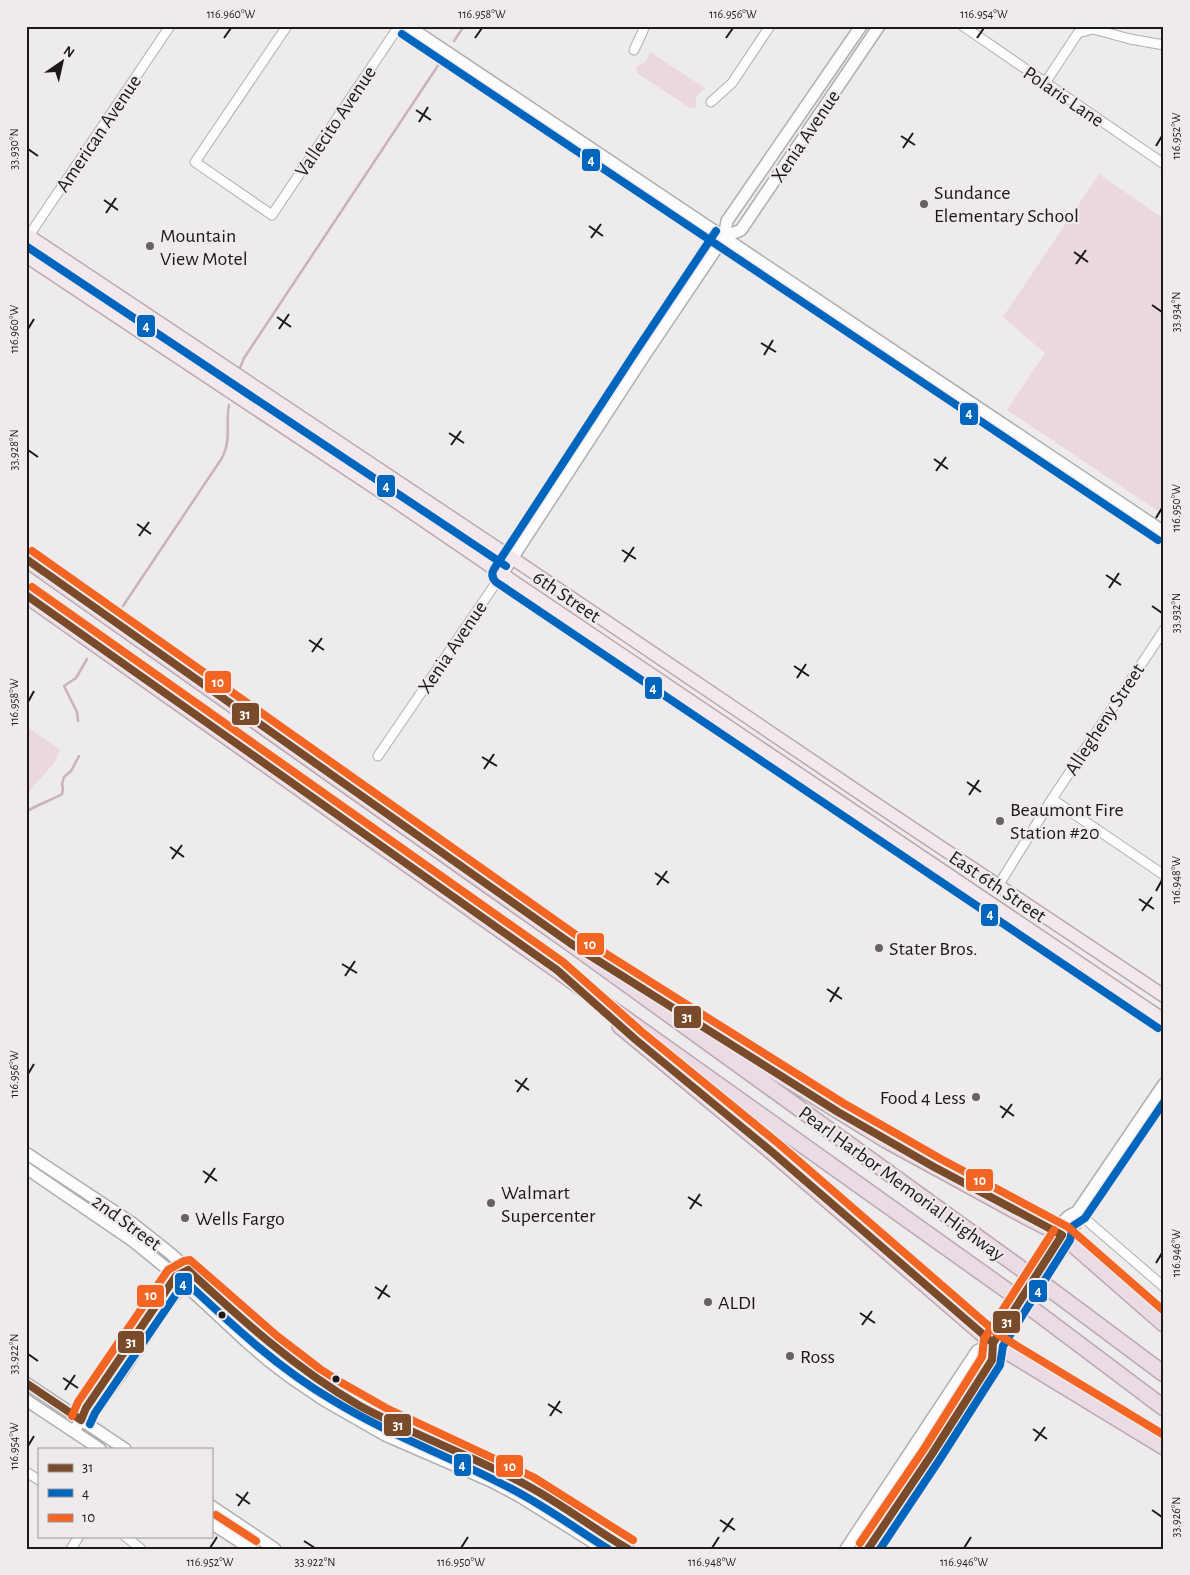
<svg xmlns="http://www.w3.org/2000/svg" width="1190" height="1575" viewBox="0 0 1190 1575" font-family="'Alegreya Sans',sans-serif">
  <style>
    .green { fill: #ead7df }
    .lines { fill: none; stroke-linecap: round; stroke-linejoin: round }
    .stream { stroke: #c9b2bd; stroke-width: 2.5 }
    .street-casing { stroke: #b0aeae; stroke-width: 11 }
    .secondary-casing { stroke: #b0aeae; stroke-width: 14 }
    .primary-casing { stroke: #b9a7b1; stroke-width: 15 }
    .highway-casing { stroke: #b9a7b1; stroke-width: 18 }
    .street { stroke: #fcfcfc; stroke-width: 9 }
    .secondary { stroke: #fcfcfc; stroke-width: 11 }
    .primary { stroke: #f2e8ee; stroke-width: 12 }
    .highway { stroke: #ebdbe4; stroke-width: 15 }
    .highway-bridge-casing { stroke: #b9a7b1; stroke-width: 18; stroke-linecap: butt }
    .highway-bridge { stroke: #ebdbe4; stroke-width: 15 }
    .bus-1-casing { stroke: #efeaec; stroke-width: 11 }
    .bus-2-casing { stroke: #efeaec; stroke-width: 11 }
    .bus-3-casing { stroke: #efeaec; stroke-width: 11 }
    .bus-1 { stroke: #7a4b2a; stroke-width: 8 }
    .bus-2 { stroke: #0065bd; stroke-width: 8 }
    .bus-3 { stroke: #f26522; stroke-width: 8 }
    .ticks { fill: none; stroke: #1b191a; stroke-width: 2 }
    .poi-dot { fill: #656264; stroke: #efeaec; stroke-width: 2 }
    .bus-dot { fill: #1b191a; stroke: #efeaec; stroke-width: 2 }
    .labels { text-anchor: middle; stroke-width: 4.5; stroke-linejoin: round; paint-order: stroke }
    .street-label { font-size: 20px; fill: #1b191a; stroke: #efeaec }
    .poi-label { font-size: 20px; fill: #1b191a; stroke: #efeaec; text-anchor: start }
    .line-badge { stroke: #efeaec; stroke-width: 2 }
    .badge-label { font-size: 14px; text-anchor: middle; font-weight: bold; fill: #fff }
    .neatline { fill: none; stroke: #1b191a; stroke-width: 2 }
    .ticks-label { font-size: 12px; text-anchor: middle; fill: #1b191a }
  </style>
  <rect width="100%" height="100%" fill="#eeebec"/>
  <path class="green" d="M650,52L705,88L696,97V108H690L637,73L636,67L646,62Z
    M1099,174L1164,219V510L1161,513L1007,410L1045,353L1003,317Z
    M26,726L60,750L55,762L26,795Z"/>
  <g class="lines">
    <path class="stream" d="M454,41L464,26
      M240,368L244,358L441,61
      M123,606L222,458C232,439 225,424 229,405
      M78,721L77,712L64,686L76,678L87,659
      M26,812C38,804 50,801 62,794L63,788L62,784L64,777L71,771L79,756"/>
    <g class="street-casing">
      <path id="street" d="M287,26L195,162L272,215L399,26
        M963,26L1164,164
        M634,50L645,26
        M1045,83L1078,33L1093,29L1130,39L1164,45
        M711,102L732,83L770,26
        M26,240L170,26
        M378,756L502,574
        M1052,799L1164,875
        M998,886L1052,799L1164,630
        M1077,1212L1164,1287
        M26,1472L39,1480
        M125,1536L141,1549
        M71,1549L79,1536"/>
    </g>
    <g class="secondary-casing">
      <path id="secondary" d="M408,26L1164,532
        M724,237L741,230L879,26
        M502,574L644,356L724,237L727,221L861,26
        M26,1153L132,1223L171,1254L266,1341L320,1381L360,1406L391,1422L434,1442L480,1462L529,1486L556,1502L628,1549
        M26,1168L133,1241L176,1276L247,1342L269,1361L290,1377L324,1400L385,1435L491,1481L521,1497L604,1549
        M1062,1235C1074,1230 1077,1225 1077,1212
        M26,1383L125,1449
        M26,1400L100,1449
        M81,1420L93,1412L122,1372L166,1305L184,1283L186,1276
        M74,1431L81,1420L86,1408L159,1299L176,1276L182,1273
        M211,1506L275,1549
        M211,1523L251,1549
        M846,1549L977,1351L993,1343
        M868,1549L932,1454L992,1360L993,1343L1062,1235C1061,1221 1065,1217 1077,1212L1164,1084"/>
    </g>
    <g class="primary-casing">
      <path id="primary" d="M26,234L512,558L876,804L1164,996
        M26,256L395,501L502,574L1164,1020"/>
    </g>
    <g class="highway-casing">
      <path id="highway" d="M26,559L570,943L1023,1270
        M26,595L557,970L1009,1292
        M620,1026L772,1152L993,1343L1164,1447
        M700,1026L886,1140L1025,1216L1062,1235L1164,1324
        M1046,1286L1164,1374
        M1031,1308L1164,1408"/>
    </g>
    <use href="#street" class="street"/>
    <use href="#secondary" class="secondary"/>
    <use href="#primary" class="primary"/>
    <use href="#highway" class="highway"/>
    <g class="highway-bridge-casing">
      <path id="highway-bridge" d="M1023,1270L1046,1286
        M1009,1292L1031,1308"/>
    </g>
    <use href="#highway-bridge" class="highway-bridge"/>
    <g class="bus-1-casing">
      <path id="bus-1" d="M26,559L570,943L838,1112L934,1167L1062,1235L993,1343L992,1360L932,1454L868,1549
        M26,595L557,970L636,1040L772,1152L993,1343
        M188,1270C242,1320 296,1369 360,1406C415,1436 474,1456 528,1486C563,1505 594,1529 628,1549
        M26,1383L81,1420
        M81,1420L86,1408L176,1276L188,1270"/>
    </g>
    <g class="bus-2-casing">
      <path id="bus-2" d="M402,34L1158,540
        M716,231L636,351L494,569C491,574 492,578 496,582L1158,1028
        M26,246L506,566
        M90,1424L95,1413L183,1284L186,1282C232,1325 279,1369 334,1401C388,1434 448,1456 504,1485C541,1503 573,1527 608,1549
        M880,1549L940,1459L1000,1365L1003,1346L1070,1240L1073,1226L1085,1218L1164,1102"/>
    </g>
    <g class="bus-3-casing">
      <path id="bus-3" d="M32,551L576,935L843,1103L939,1158L1068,1227L1164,1311
        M32,587L563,962L642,1032L779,1144L999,1335L1164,1435
        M72,1416L78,1402L168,1270L184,1261L190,1260L277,1336L320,1369L342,1383L386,1408L533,1477L633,1540
        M216,1515L256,1541
        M860,1543L924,1449L982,1357L984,1339L1054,1230"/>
    </g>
    <use href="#bus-1" class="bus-1"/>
    <use href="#bus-2" class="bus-2"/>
    <use href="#bus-3" class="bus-3"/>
  </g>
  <path class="ticks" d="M224,38L231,28M475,38L482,28M726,38L733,28M977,38L984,28M416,110L431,120M419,122L428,107M901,136L915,145M1156,146L1162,136M903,148L913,133M28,149L38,156M104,200L118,210M106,213L116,198M589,226L603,236M591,238L601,224M1074,252L1088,262M1076,264L1086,250M1152,305L1162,312M277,317L291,327M28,329L34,319M279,329L289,314M761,343L776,352M764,355L773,340M449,433L464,443M451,445L461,431M28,450L38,457M934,459L948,469M936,471L946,457M1156,518L1162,508M137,524L151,534M139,536L149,522M622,550L636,559M624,562L634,547M1106,575L1121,585M1109,588L1119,573M1152,606L1162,613M309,640L324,650M312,652L322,638M794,666L809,676M797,678L806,664M28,702L34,691M482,757L497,766M484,769L494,754M967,782L981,792M969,795L979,780M170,847L184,857M172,859L182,845M655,873L669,883M657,885L667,871M1156,891L1162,880M1139,899L1154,909M1142,911L1152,897M342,964L357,973M345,976L355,961M827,989L842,999M830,1002L839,987M28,1074L34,1064M515,1080L529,1090M517,1092L527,1078M1000,1106L1014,1116M1002,1118L1012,1104M203,1171L217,1181M205,1183L215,1168M688,1197L702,1206M690,1209L700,1194M1156,1263L1162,1253M375,1287L390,1297M378,1299L387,1285M860,1313L875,1323M862,1325L872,1311M28,1354L38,1361M63,1378L78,1388M65,1390L75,1375M548,1404L562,1413M550,1416L560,1401M1033,1429L1047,1439M1035,1441L1045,1427M28,1446L34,1436M236,1494L250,1504M238,1506L248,1492M1152,1510L1162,1517M720,1520L735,1530M723,1532L733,1518M304,1541L315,1548M210,1548L217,1537M461,1548L468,1537M712,1548L719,1537M964,1548L971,1537"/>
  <g class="poi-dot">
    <circle cx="924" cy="204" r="5"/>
    <circle cx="150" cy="246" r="5"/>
    <circle cx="1000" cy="821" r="5"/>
    <circle cx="879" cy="948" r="5"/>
    <circle cx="976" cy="1097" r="5"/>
    <circle cx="491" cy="1203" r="5"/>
    <circle cx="185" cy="1218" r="5"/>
    <circle cx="708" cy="1302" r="5"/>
    <circle cx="790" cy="1356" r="5"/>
  </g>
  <g class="bus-dot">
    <circle cx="222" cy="1315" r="4.5"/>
    <circle cx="336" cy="1379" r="4.5"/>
  </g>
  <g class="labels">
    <g class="street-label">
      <text transform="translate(1064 96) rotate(34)" y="7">Polaris Lane</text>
      <text transform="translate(335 121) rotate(-56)" y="7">Vallecito Avenue</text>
      <text transform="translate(98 133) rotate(-56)" y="7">American Avenue</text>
      <text transform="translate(805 136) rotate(-56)" y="7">Xenia Avenue</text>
      <text transform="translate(567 596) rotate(34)" y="7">6th Street</text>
      <text transform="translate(452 647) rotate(-56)" y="7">Xenia Avenue</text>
      <text transform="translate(1104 719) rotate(-57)" y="7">Allegheny Street</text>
      <text transform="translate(998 886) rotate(34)" y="7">East 6th Street</text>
      <text transform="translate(902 1183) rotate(36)" y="7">Pearl Harbor Memorial Highway</text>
      <text transform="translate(127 1222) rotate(36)" y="7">2nd Street</text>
    </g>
    <g class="poi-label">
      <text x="934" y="199">Sundance<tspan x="934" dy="23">Elementary School</tspan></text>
      <text x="160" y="242">Mountain<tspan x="160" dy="23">View Motel</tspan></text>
      <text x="1010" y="816">Beaumont Fire<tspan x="1010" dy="23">Station #20</tspan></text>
      <text x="889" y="955">Stater Bros.</text>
      <text x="966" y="1104" text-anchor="end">Food 4 Less</text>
      <text x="501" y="1199">Walmart<tspan x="501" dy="23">Supercenter</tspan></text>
      <text x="195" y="1225">Wells Fargo</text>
      <text x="718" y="1309">ALDI</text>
      <text x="800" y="1363">Ross</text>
    </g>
  </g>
  <g class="line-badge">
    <rect x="581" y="148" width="20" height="24" rx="5" fill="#0065bd"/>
    <rect x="136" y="314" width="20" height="24" rx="5" fill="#0065bd"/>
    <rect x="959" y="402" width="20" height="24" rx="5" fill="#0065bd"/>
    <rect x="376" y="474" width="20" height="24" rx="5" fill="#0065bd"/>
    <rect x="204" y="670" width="28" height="24" rx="5" fill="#f26522"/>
    <rect x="644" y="676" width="19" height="24" rx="5" fill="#0065bd"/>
    <rect x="231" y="702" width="29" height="24" rx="5" fill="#7a4b2a"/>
    <rect x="980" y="903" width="19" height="24" rx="5" fill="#0065bd"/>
    <rect x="576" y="932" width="29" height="24" rx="5" fill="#f26522"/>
    <rect x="673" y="1005" width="29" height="24" rx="5" fill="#7a4b2a"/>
    <rect x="965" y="1168" width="29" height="24" rx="5" fill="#f26522"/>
    <rect x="174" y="1272" width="19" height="24" rx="5" fill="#0065bd"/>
    <rect x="1028" y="1279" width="20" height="24" rx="5" fill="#0065bd"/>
    <rect x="136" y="1284" width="29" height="24" rx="5" fill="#f26522"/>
    <rect x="992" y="1310" width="29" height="24" rx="5" fill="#7a4b2a"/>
    <rect x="117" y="1330" width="28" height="24" rx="5" fill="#7a4b2a"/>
    <rect x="383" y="1413" width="29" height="24" rx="5" fill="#7a4b2a"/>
    <rect x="453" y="1453" width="19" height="24" rx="5" fill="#0065bd"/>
    <rect x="495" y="1454" width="29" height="24" rx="5" fill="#f26522"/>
  </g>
  <g class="badge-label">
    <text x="591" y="165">4</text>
    <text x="146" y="331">4</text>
    <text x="969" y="418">4</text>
    <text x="386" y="491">4</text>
    <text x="218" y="687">10</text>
    <text x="653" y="693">4</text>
    <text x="245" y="719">31</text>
    <text x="990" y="919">4</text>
    <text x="590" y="949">10</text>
    <text x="687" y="1022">31</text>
    <text x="980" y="1185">10</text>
    <text x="183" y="1289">4</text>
    <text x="1038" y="1296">4</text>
    <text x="151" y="1300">10</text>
    <text x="1007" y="1327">31</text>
    <text x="131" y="1347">31</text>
    <text x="398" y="1430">31</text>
    <text x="462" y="1470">4</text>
    <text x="510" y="1471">10</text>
  </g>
  <rect width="1190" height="1575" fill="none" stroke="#efeaec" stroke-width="55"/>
  <rect x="38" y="1448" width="175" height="90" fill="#efeaec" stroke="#9a9698"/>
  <rect x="48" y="1464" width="25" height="8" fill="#7a4b2a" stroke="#9a9698"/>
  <text x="82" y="1472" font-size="15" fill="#1b191a">31</text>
  <rect x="48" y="1489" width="25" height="8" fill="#0065bd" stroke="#9a9698"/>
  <text x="82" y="1498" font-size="15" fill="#1b191a">4</text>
  <rect x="48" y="1514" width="25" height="8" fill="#f26522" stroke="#9a9698"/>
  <text x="82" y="1522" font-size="15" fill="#1b191a">10</text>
  <g transform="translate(62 62) rotate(34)" stroke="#efeaec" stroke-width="4" paint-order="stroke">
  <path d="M0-4L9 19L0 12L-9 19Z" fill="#1b191a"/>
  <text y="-8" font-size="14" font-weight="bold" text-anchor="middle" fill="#1b191a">N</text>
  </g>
  <rect x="28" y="28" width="1134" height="1520" class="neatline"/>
  <g class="ticks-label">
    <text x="231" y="18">116.960°W</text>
    <text x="482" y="18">116.958°W</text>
    <text x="733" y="18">116.956°W</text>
    <text x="984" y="18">116.954°W</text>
    <text transform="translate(1176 136) rotate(-90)" y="4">116.952°W</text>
    <text transform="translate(14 149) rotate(-90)" y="4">33.930°N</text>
    <text transform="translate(1176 312) rotate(-90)" y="4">33.934°N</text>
    <text transform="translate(14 329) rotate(-90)" y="4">116.960°W</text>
    <text transform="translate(14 450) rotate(-90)" y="4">33.928°N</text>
    <text transform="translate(1176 508) rotate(-90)" y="4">116.950°W</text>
    <text transform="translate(1176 613) rotate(-90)" y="4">33.932°N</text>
    <text transform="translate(14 702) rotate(-90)" y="4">116.958°W</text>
    <text transform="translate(1176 880) rotate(-90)" y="4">116.948°W</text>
    <text transform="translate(14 1074) rotate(-90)" y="4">116.956°W</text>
    <text transform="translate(1176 1253) rotate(-90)" y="4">116.946°W</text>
    <text transform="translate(14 1354) rotate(-90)" y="4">33.922°N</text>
    <text transform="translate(14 1446) rotate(-90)" y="4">116.954°W</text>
    <text transform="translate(1176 1517) rotate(-90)" y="4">33.926°N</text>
    <text x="210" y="1566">116.952°W</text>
    <text x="315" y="1566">33.922°N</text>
    <text x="461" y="1566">116.950°W</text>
    <text x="712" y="1566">116.948°W</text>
    <text x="964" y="1566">116.946°W</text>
  </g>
</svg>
